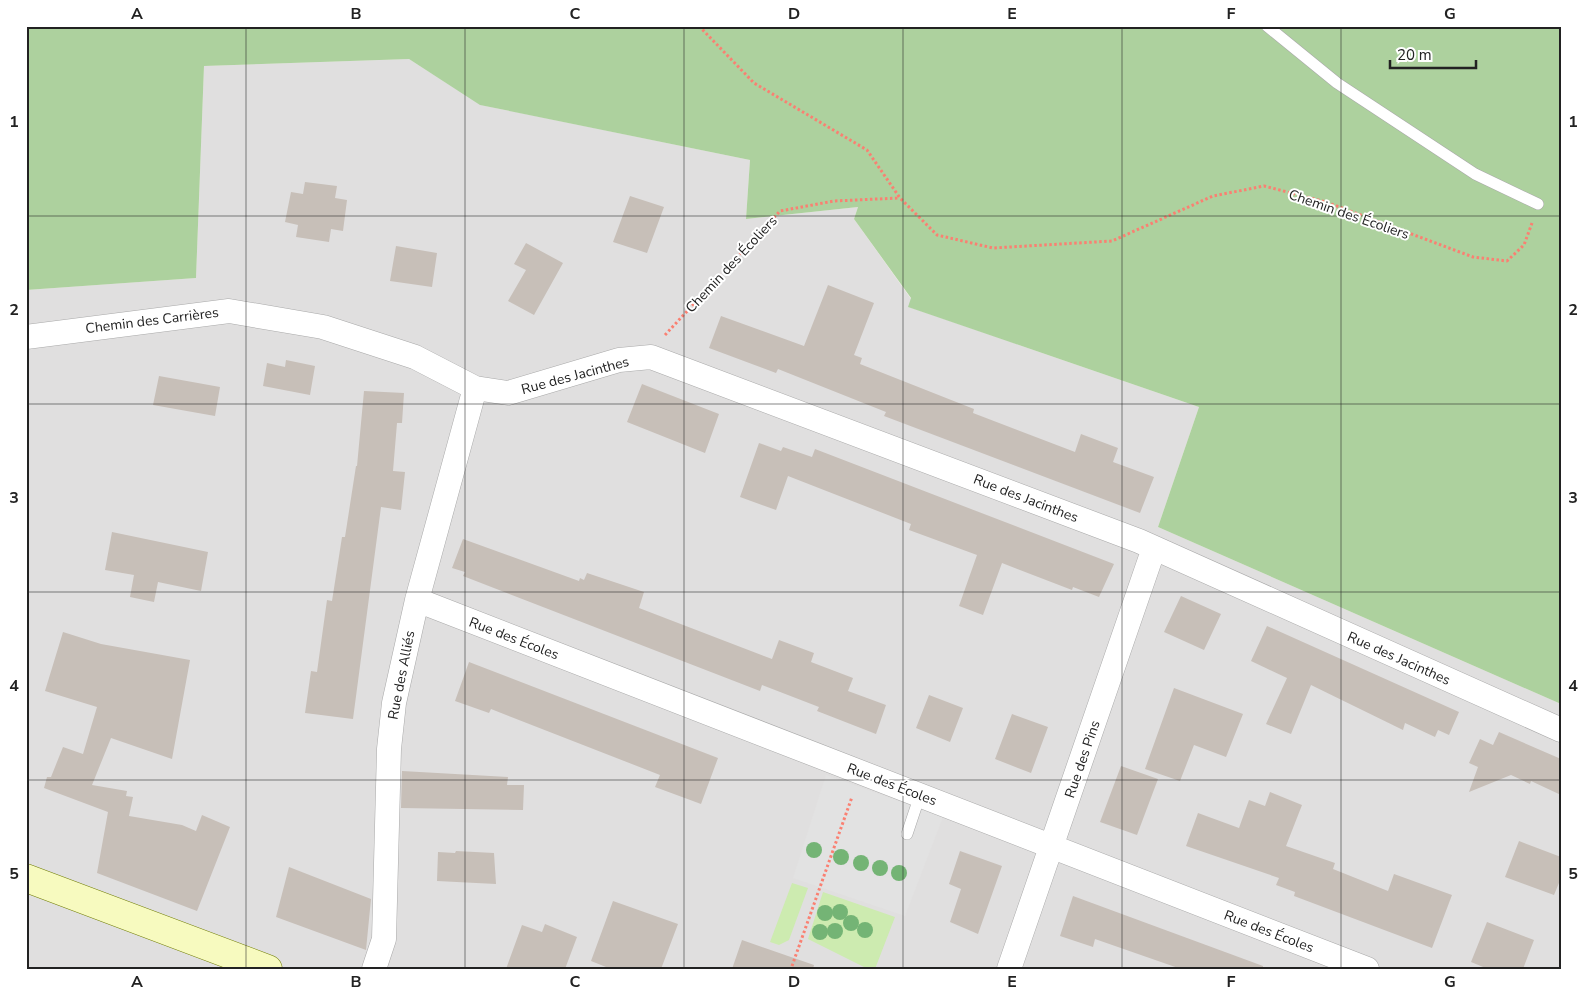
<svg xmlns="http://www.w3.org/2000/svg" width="1587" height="995" viewBox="0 0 1587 995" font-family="'Nunito Sans',sans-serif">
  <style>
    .residential { fill: #e0dfdf }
    .grass { fill: #cdebb0 }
    .forest { fill: #add19e }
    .parking { fill: #e2e2e2 }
    .building { fill: #c7bfb8 }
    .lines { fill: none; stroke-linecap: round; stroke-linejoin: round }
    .lane-casing { stroke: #a9a9a9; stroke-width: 12 }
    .street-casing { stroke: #a9a9a9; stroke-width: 25 }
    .secondary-casing { stroke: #707d05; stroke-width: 29 }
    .path { stroke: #fa8072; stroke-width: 3; stroke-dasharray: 2.5 2.5; stroke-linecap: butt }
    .lane { stroke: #fff; stroke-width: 11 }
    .street { stroke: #fff; stroke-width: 24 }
    .secondary { stroke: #f7fabf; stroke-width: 28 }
    .tree { fill: #74b475 }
    .grid { fill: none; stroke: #222; stroke-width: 1; stroke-opacity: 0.55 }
    .labels { text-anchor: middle; stroke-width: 4; stroke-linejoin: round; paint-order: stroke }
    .street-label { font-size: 14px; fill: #222; stroke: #fff }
    .neatline { fill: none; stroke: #222; stroke-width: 2 }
    .grid-label { font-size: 16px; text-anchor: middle; font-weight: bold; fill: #222 }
  </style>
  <rect width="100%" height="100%" fill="#f2efe9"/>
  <path class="residential" d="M409,59L481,105L750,160L746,219L858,207L854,219L911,299L909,307L1199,407L1158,527L1561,704V969H26V290L196,278L204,66Z"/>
  <path class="grass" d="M792,883L808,888L789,940L779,945L770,942Z
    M823,892L895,917L875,969H868L808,939Z"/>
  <path class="forest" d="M26,26H1561V704L1158,527L1199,407L908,307L911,298L854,219L858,207L746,219L750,160L480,105L409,59L204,66L196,278L26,290Z"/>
  <path class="parking" d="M826,775L943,817L905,916L793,878Z"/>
  <path class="building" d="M305,182L337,186L335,198L347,200L343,231L331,229L329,242L296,237L298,225L285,222L291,192L303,194Z
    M630,196L664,207L647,253L613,242Z
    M526,243L563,263L534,315L508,301L526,270L514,264Z
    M396,246L437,253L432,287L390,281Z
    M828,285L874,303L854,355L862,358L860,364L974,409L973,413L1075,452L1081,434L1118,448L1113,462L1154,477L1140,513L884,416L886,412L778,369L776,373L709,348L721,316L804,346Z
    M286,360L315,366L310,395L263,386L267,363L285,367Z
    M159,376L220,387L215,416L153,405Z
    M642,384L719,414L705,453L627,422Z
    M364,391L404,393L402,423H397L393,471L405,472L401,510L381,507L353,719L305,713L311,671L317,672L327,600L332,601L342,537H345L356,466H357Z
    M759,443L781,451L783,447L812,457L815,449L1114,564L1099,597L1073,587L1072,590L1002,563L983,615L959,606L977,555L909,530L911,524L788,476L776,510L740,497Z
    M112,532L208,552L201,591L158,582L154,602L130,597L134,575L105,570Z
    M463,539L579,581L580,578L584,580L587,573L644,592L639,608L772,659L779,640L814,653L811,662L853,678L848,691L886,705L876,734L817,711L819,707L762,685L760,691L463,576L465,572L452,568Z
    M1181,596L1221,614L1204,650L1164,632Z
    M1267,626L1459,712L1449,735L1438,730L1435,737L1405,723L1403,730L1311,685L1291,734L1266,724L1287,678L1251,661Z
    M63,632L101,644L190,660L172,759L111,738L92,785L127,791L126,796L133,797L129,816L182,825L196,831L202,815L230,827L197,911L97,873L108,812L44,788L47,777H51L63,747L83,754L97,707L45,691Z
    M469,662L718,758L701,804L655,787L660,775L491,709L489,713L455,701Z
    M1174,688L1243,714L1226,757L1194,745L1180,781L1145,769Z
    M929,695L963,708L950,742L916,728Z
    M1012,714L1048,727L1031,773L995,759Z
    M1499,732L1561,759V795L1531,781L1530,784L1511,775L1469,792L1478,767L1469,763L1480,739L1493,745Z
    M1121,766L1158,779L1137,835L1100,822Z
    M402,771L508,777L507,785H524L523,810L401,808Z
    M1270,792L1302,805L1286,846L1335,863L1333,869L1388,891L1394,874L1452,895L1432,948L1294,896L1295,892L1276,885L1279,878L1186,846L1198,813L1239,828L1249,800L1265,806Z
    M1519,841L1561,857V878L1554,895L1505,877Z
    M456,851L494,853L496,884L437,881L438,852L455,853Z
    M960,851L1002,866L978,934L950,922L961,889L949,884Z
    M289,867L371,899L366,950L276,917Z
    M1073,896L1263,966V969H1181L1095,939L1093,947L1060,936Z
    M613,901L678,924L661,969H611L591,961Z
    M1487,922L1534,940L1523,969H1488L1471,962Z
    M545,924L577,937L565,969H506L522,925L542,932Z
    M742,940L814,965L813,969H732Z"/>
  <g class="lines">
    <g class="lane-casing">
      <path id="lane" d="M1267,26L1337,83L1475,174L1538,204
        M907,834L920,795"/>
    </g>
    <g class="street-casing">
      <path id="street" d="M26,337L229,311L323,327L415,357L475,388L508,393L619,360L651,357L1139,541L1561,730
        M417,600L1367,969
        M374,969L384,939L389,749L394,703L417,600L475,388
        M1009,969L1154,548"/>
    </g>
    <g class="secondary-casing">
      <path id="secondary" d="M26,878L268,969"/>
    </g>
    <path class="path" d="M699,26L754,83L867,150L900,198L937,235L993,248L1112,241L1213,196L1264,186L1326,202L1473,257L1507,261L1524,245L1532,223
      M665,335L780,211L834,201L899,198
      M792,966L852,797"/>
    <use href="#lane" class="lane"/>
    <use href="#street" class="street"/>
    <use href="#secondary" class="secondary"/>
  </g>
  <g class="tree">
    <circle cx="814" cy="850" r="8"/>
    <circle cx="841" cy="857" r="8"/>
    <circle cx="861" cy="863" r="8"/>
    <circle cx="880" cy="868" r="8"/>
    <circle cx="899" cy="873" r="8"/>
    <circle cx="840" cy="912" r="8"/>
    <circle cx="825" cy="913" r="8"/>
    <circle cx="851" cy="923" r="8"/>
    <circle cx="865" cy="930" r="8"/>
    <circle cx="835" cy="931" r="8"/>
    <circle cx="820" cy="932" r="8"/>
  </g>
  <path class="grid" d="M246,26V969M465,26V969M684,26V969M903,26V969M1122,26V969M1341,26V969M26,216H1561M26,404H1561M26,592H1561M26,780H1561"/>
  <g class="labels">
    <g class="street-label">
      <text transform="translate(1349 214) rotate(19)" y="5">Chemin des Écoliers</text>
      <text transform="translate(731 264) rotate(-47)" y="5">Chemin des Écoliers</text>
      <text transform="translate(152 320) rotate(-7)" y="5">Chemin des Carrières</text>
      <text transform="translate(575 375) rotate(-15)" y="5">Rue des Jacinthes</text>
      <text transform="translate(1026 498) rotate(21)" y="5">Rue des Jacinthes</text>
      <text transform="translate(514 638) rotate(21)" y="5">Rue des Écoles</text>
      <text transform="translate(1399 658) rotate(24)" y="5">Rue des Jacinthes</text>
      <text transform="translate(401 675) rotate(-79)" y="5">Rue des Alliés</text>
      <text transform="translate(1082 759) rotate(-71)" y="5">Rue des Pins</text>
      <text transform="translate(892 784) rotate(21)" y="5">Rue des Écoles</text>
      <text transform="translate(1269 931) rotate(21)" y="5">Rue des Écoles</text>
    </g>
  </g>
  <rect width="1587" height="995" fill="none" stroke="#ffffff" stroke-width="55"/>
  <path d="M1390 60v8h86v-8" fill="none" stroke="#222222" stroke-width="2.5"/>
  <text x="1397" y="60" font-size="15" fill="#222222" stroke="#ffffff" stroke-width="4" paint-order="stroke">20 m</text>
  <rect x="28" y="28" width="1532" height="940" class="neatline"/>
  <g class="grid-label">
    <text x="137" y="19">A</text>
    <text x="356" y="19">B</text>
    <text x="575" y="19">C</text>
    <text x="794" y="19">D</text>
    <text x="1012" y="19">E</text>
    <text x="1231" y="19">F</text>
    <text x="1450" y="19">G</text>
    <text x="14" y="127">1</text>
    <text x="1573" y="127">1</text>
    <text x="14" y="315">2</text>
    <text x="1573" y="315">2</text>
    <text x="14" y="503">3</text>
    <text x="1573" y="503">3</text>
    <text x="14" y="691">4</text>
    <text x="1573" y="691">4</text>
    <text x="14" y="879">5</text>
    <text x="1573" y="879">5</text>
    <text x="137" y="987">A</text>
    <text x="356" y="987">B</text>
    <text x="575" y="987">C</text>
    <text x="794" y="987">D</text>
    <text x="1012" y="987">E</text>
    <text x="1231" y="987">F</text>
    <text x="1450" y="987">G</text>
  </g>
</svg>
